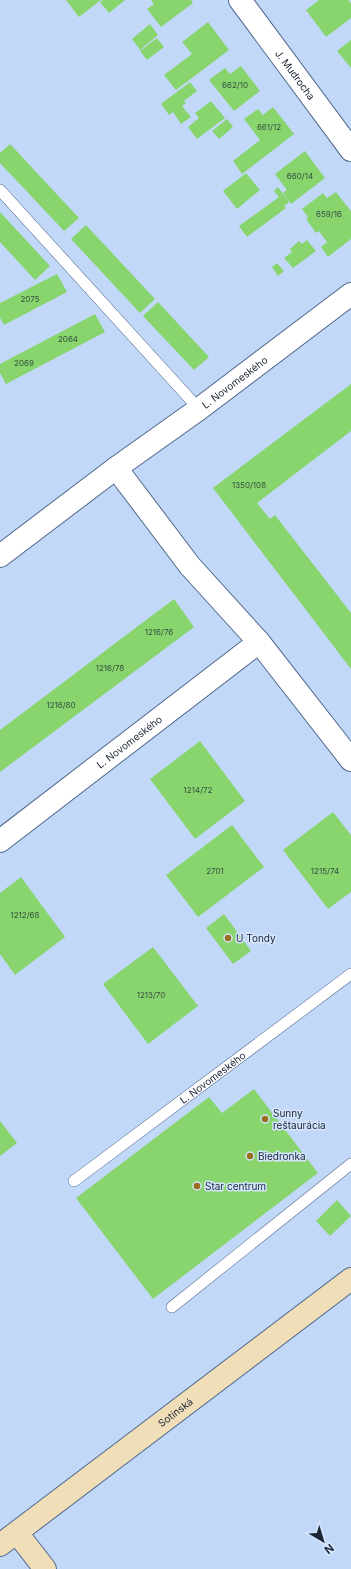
<svg xmlns="http://www.w3.org/2000/svg" width="351" height="1569" viewBox="0 0 351 1569" font-family="Inter,sans-serif">
  <style>
    .building { fill: #88d56e }
    .lines { fill: none; stroke-linecap: round; stroke-linejoin: round }
    .lane-casing { stroke: #50688c; stroke-width: 12 }
    .street-casing { stroke: #50688c; stroke-width: 24 }
    .secondary-casing { stroke: #50688c; stroke-width: 24 }
    .lane { stroke: #fff; stroke-width: 11 }
    .street { stroke: #fff; stroke-width: 22 }
    .secondary { stroke: #f0deb9; stroke-width: 22 }
    .poi-dot { fill: #996e1c; stroke: #d4e5fe; stroke-width: 1.5 }
    .labels { text-anchor: middle; stroke-width: 3; stroke-linejoin: round; paint-order: stroke }
    .number-label { font-size: 8px; fill: #365142 }
    .street-label { font-size: 10px; fill: #1b2534; stroke: #d4e5fe }
    .poi-label { font-size: 10px; fill: #1b2534; stroke: #d4e5fe; text-anchor: start }
  </style>
  <rect width="100%" height="100%" fill="#c2d8f9"/>
  <path class="building" d="M66,0H101L79,17Z
    M103,0H125L109,13L100,2Z
    M151,0H191L193,3L161,27L147,9L154,4Z
    M319,0H348L351,3V18L326,37L306,10Z
    M208,22L229,50L176,90L164,75L192,54L182,42Z
    M150,24L158,35L140,50L132,39Z
    M157,38L164,47L147,60L140,51Z
    M351,40V68L337,51Z
    M241,66L260,91L234,111L209,80L225,68L230,74Z
    M190,82L197,91L184,101L186,103L182,106L191,117L181,124L173,112L169,115L161,104Z
    M211,101L225,118L197,139L188,127L199,118L195,113Z
    M273,107L294,134L242,174L233,161L260,140L244,119L258,109L263,115Z
    M227,119L233,127L219,139L212,131Z
    M10,144L79,218L64,231L0,163V153Z
    M305,151L325,178L291,204L283,193L287,190L275,174Z
    M246,173L260,190L237,209L223,191Z
    M278,187L289,202L284,206L286,208L247,237L239,226L279,197L274,191Z
    M336,192L351,211V239L328,257L321,247L327,242L319,231L316,233L306,219L308,217L302,209L323,193L327,198Z
    M0,212L50,266L35,280L0,242Z
    M86,225L155,299L140,313L71,239Z
    M307,240L316,251L293,268L284,258L292,252L290,249L299,241L302,244Z
    M277,263L284,271L278,276L272,267Z
    M57,274L67,292L4,325L0,318V303Z
    M158,302L209,357L194,370L143,316Z
    M95,314L105,332L6,384L0,373V364Z
    M351,384V431L257,503L270,519L275,515L351,613V669L213,488Z
    M174,599L194,627L0,772V730Z
    M200,741L245,801L195,839L150,779Z
    M333,812L351,835V892L328,909L283,850Z
    M232,825L264,867L198,917L166,875Z
    M21,877L65,937L15,975L0,954V893Z
    M224,914L251,951L233,964L206,928Z
    M153,947L198,1006L148,1044L103,984Z
    M254,1089L318,1173L153,1299L76,1198L209,1097L222,1113Z
    M0,1121L17,1143L0,1156Z
    M337,1200L351,1216L330,1236L316,1221Z"/>
  <g class="lines">
    <g class="lane-casing">
      <g id="lane">
        <path d="M0,190L199,409"/>
        <path id="s1" d="M74,1181L351,974"/>
        <path d="M172,1307L351,1164"/>
      </g>
    </g>
    <g class="street-casing">
      <g id="street">
        <path id="s2" d="M240,0L351,150"/>
        <path d="M116,468L190,566L259,642L351,760"/>
        <path id="s3" d="M0,556L116,468L199,409L351,294"/>
        <path id="s4" d="M0,841L259,642"/>
      </g>
    </g>
    <g class="secondary-casing">
      <g id="secondary">
        <path d="M17,1533L45,1569"/>
        <path id="s5" d="M0,1545L351,1279"/>
      </g>
    </g>
    <use href="#lane" class="lane"/>
    <use href="#street" class="street"/>
    <use href="#secondary" class="secondary"/>
  </g>
  <g class="poi-dot">
    <circle cx="228" cy="938" r="4"/>
    <circle cx="265" cy="1119" r="4"/>
    <circle cx="250" cy="1156" r="4"/>
    <circle cx="197" cy="1186" r="4"/>
  </g>
  <g class="labels">
    <g class="number-label">
      <text x="235" y="88">662/10</text>
      <text x="269" y="130">661/12</text>
      <text x="300" y="179">660/14</text>
      <text x="329" y="217">659/16</text>
      <text x="30" y="302">2075</text>
      <text x="68" y="342">2064</text>
      <text x="24" y="366">2069</text>
      <text x="249" y="488">1350/108</text>
      <text x="159" y="635">1216/76</text>
      <text x="110" y="671">1216/78</text>
      <text x="61" y="708">1216/80</text>
      <text x="198" y="793">1214/72</text>
      <text x="215" y="874">2701</text>
      <text x="325" y="874">1215/74</text>
      <text x="25" y="918">1212/68</text>
      <text x="151" y="998">1213/70</text>
    </g>
    <g class="street-label">
      <text dy="4" stroke="none"><textPath href="#s2" startOffset="93">J. Mudrocha</textPath></text>
      <text dy="4" stroke="none"><textPath href="#s3" startOffset="292">L. Novomeského</textPath></text>
      <text dy="4" stroke="none"><textPath href="#s4" startOffset="163">L. Novomeského</textPath></text>
      <text dy="4" stroke="none"><textPath href="#s1" startOffset="173">L. Novomeského</textPath></text>
      <text dy="4" stroke="none"><textPath href="#s5" startOffset="220">Sotinská</textPath></text>
    </g>
    <g class="poi-label">
      <text x="236" y="942">U Tondy</text>
      <text x="273" y="1117">Sunny<tspan x="273" dy="12">reštaurácia</tspan></text>
      <text x="258" y="1160">Biedronka</text>
      <text x="205" y="1190">Star centrum</text>
    </g>
  </g>
  <g transform="translate(323 1541) rotate(142)" stroke="#d4e5fe" stroke-width="3" paint-order="stroke">
  <path d="M0-3L7 15L0 10L-7 15Z" fill="#1b2534"/>
  <text y="-6" font-size="11" font-weight="bold" text-anchor="middle" fill="#1b2534">N</text>
  </g>
</svg>
